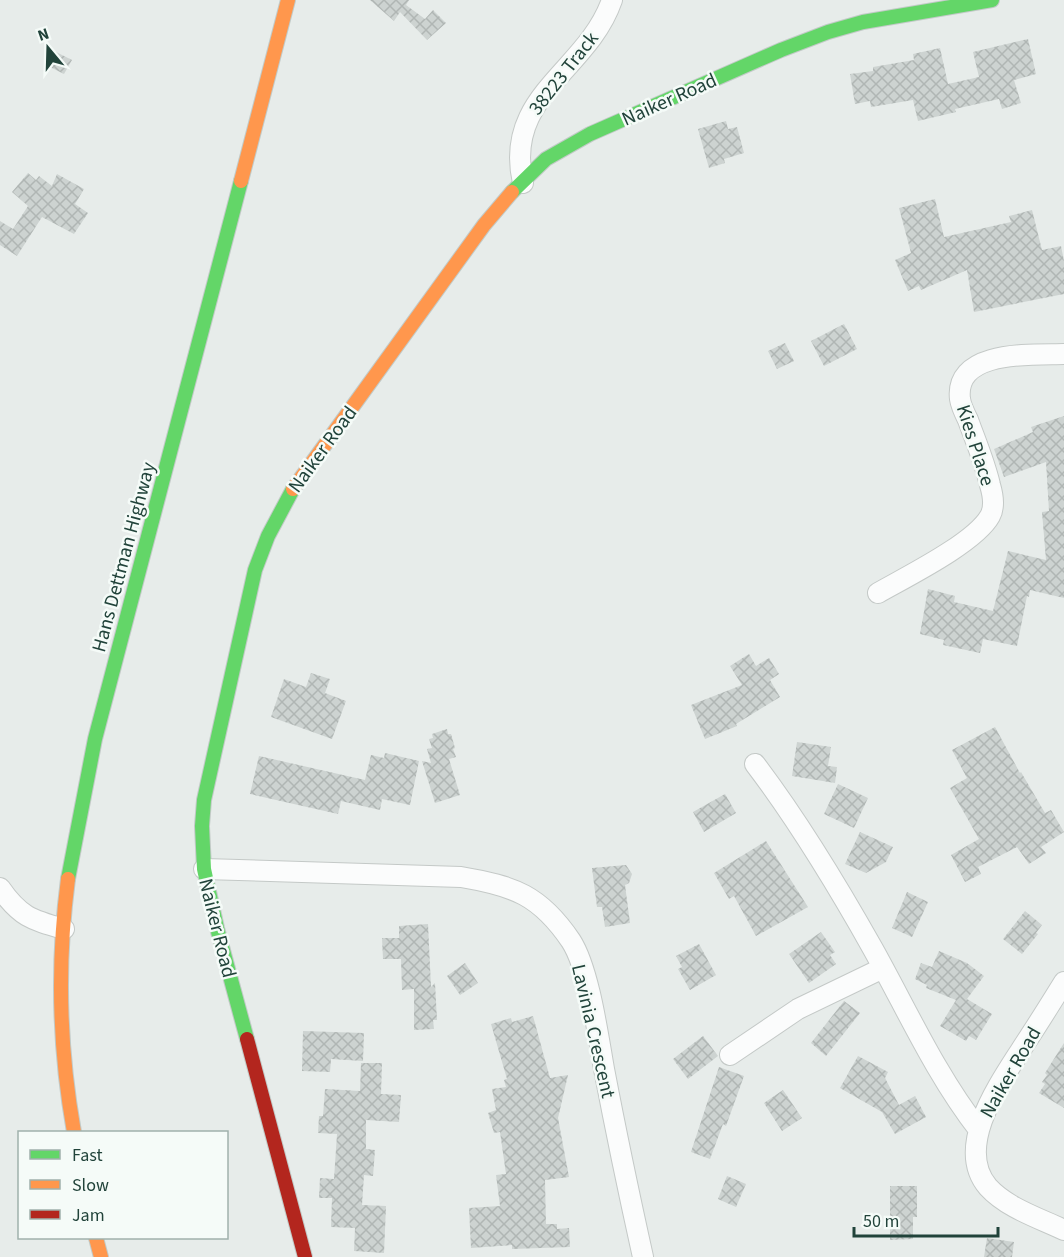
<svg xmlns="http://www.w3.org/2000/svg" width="1064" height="1257" viewBox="0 0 1064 1257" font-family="'Source Sans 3',sans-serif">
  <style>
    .building { fill: url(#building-cross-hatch) }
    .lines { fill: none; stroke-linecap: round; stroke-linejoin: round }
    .street-casing { stroke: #c4c9c7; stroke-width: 22 }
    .fast-casing { stroke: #c2cac7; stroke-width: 16 }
    .slow-casing { stroke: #c2cac7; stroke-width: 16 }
    .jam-casing { stroke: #c2cac7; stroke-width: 16 }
    .street { stroke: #fbfcfc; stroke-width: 20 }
    .fast { stroke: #63d668; stroke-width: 14 }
    .slow { stroke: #ff974d; stroke-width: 14 }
    .jam { stroke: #b3261e; stroke-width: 14 }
    .labels { text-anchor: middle; stroke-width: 5; stroke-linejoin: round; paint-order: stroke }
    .street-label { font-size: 20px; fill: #21433a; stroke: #f5fbf8 }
  </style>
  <defs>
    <pattern id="building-cross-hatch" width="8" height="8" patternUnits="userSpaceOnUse" patternTransform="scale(1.5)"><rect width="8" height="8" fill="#cdd3d1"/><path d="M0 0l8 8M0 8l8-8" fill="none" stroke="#b0b6b4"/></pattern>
  </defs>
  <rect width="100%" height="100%" fill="#e7ecea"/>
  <path class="building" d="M370,0H409L406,5L425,19L433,10L446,23L427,40L400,12L394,21Z
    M1028,39L1036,74L1014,80L1021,103L1002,109L999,99L955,109L956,112L918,121L913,100L871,107L870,101L855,104L850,74L873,71V67L914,60L913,54L940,48L948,84L979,77L973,52Z
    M56,52L72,60L64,74L48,66Z
    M726,121L728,129L737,127L744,153L724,159L725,163L709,168L698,129Z
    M28,173L36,180L39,176L52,186L57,174L84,189L75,204L88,213L74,234L42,217L17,256L0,245V221L13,229L28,206L12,192Z
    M935,199L944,237L1011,222L1009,216L1032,210L1042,250L1061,246L1064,261V294L974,312L967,270L921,290L919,286L908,291L895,260L911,253L899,208Z
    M844,324L857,349L824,366L811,341Z
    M785,343L794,361L777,369L768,351Z
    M1064,416V598L1030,590L1029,597L1027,596L1017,646L983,639L980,653L943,645L944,640L920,634L928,589L955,596L954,602L993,611L1008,551L1046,560L1042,512L1049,511L1046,462L1004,477L994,449L1033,432L1031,427Z
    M749,654L756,666L769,658L779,674L770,680L780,697L736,724L737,726L705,739L691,705L742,685L730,666Z
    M311,673L330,679L325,693L346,701L332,739L271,717L284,679L306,687Z
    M995,727L1020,773L1021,772L1045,813L1051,810L1064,832L1041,847L1046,853L1029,864L1017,847L978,867L981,874L965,882L951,855L979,839L950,788L967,778L952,750Z
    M447,729L448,734H451L455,748L453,749L456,757L449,759L460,795L435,803L422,761L431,763L427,749L432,748L429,739L433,738L432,734Z
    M797,742L831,747L828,766L837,767L835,783L792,776Z
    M385,753L419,761L410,805L382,799L380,810L341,801L338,814L250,794L259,756L365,780L371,755L384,758Z
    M838,784L868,798L854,828L824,814Z
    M725,794L736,813L704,832L693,812Z
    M860,832L893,847L886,862L866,873L845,864Z
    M766,841L808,907L756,936L734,896L729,899L714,873Z
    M626,865L632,874L629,883L625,885L630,923L605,927L602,907H597L592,868Z
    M907,892L928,902L912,937L892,928Z
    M1025,911L1042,925L1036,933L1038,934L1022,954L1003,939Z
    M428,924L431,987L435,983L437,1020H433L434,1029L414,1030V989L402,990L401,959H383L382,938H399V926Z
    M821,932L835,952L830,955L836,964L809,983L789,954Z
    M699,944L716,975L690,990L678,969L682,967L676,956Z
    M939,951L967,963L984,976L967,999L992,1014L976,1040L969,1036L966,1041L940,1026L956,1000L926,988L927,985L915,979L921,963L932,967Z
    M465,963L478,983L460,995L447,976Z
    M844,1001L860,1013L826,1056L811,1043Z
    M533,1016L550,1078L568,1075L558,1118L569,1177L545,1180L546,1224H557V1229L569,1228L570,1247L512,1249V1245L471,1248L469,1208L500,1206L496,1175L506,1174L500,1132L494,1133L488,1113L496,1110L492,1089L506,1087L504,1080L507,1079L491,1024L511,1018L512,1022Z
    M303,1031L364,1033L363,1061L331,1059L330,1072L302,1071Z
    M703,1036L718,1056L688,1079L673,1059Z
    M1064,1043V1108L1039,1093L1045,1084L1042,1082L1047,1075L1045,1073Z
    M858,1056L888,1072L885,1078L899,1105L915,1096L926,1117L895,1134L882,1112L840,1088Z
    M361,1063H382L381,1094L401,1095L399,1122L366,1120V1149L375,1150L373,1176L364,1175L362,1205L386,1206L384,1253L354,1251L355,1228L331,1227L332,1198H319L320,1178L334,1179L337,1134L318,1133L319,1116H323L325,1089L360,1091Z
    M719,1067L744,1076L726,1126L723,1124L710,1159L691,1152Z
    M783,1090L802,1118L782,1131L764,1103Z
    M727,1176L746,1184L736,1207L718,1199Z
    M890,1186H917V1217H913V1239L890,1240Z
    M987,1238L1014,1242L1012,1257H984Z"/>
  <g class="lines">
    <g class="street-casing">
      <path id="street" d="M523,183C503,95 587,72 612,0
        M878,593C906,577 975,543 990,516C995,507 993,495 990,485C985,463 976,442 968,420C965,414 961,406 960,399C954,349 1034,355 1064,354
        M755,764C799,822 837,885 873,949C907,1010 936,1075 979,1130
        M204,869L461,877C514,886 540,895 571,941C589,969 598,1035 604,1069C616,1132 629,1194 643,1257
        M0,888C20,917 32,920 64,929
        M1064,982C1051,1003 1038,1024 1024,1045C1002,1080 953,1146 988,1187C1007,1208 1039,1218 1064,1230
        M730,1055L798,1009L883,968"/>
    </g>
    <g class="fast-casing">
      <path id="fast" d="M512,192L546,159L590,134L781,50L828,32L863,22L992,0
        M68,879L95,739L241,181
        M247,1039L217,928L204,869L202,826L204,800L255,570L268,536L293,489"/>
    </g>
    <g class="slow-casing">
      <path id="slow" d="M241,181L288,0
        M293,489L484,225L512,192
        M68,879C57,963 59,1048 74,1132
        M96,1238L101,1257"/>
    </g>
    <g class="jam-casing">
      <path id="jam" d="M247,1039L305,1257"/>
    </g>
    <use href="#street" class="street"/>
    <use href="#fast" class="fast"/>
    <use href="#slow" class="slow"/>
    <use href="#jam" class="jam"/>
  </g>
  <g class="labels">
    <g class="street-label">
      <text transform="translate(563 73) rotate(-52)" y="7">38223 Track</text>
      <text transform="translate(669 99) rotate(-24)" y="7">Naiker Road</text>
      <text transform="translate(976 445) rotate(72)" y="7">Kies Place</text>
      <text transform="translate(322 449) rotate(-54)" y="7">Naiker Road</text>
      <text transform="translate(123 557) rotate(-75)" y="7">Hans Dettman Highway</text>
      <text transform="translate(218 928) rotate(76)" y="7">Naiker Road</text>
      <text transform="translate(594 1031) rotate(77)" y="7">Lavinia Crescent</text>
      <text transform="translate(1010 1072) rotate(-60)" y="7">Naiker Road</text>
    </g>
  </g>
  <rect x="18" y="1131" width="210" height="108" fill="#f5fbf8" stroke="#a0b1ac" stroke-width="1.5"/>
  <rect x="30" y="1150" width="30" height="9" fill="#63d668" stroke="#a0b1ac" stroke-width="1.5"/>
  <text x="72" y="1161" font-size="18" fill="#21433a">Fast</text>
  <rect x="30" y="1180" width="30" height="9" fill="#ff974d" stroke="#a0b1ac" stroke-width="1.5"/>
  <text x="72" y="1191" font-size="18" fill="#21433a">Slow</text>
  <rect x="30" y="1210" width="30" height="9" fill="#b3261e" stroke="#a0b1ac" stroke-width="1.5"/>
  <text x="72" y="1221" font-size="18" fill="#21433a">Jam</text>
  <g transform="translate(48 48) rotate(341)" stroke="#f5fbf8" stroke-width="4.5" paint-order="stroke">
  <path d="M0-4.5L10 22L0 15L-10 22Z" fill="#21433a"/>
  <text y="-9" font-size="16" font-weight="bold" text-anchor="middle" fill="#21433a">N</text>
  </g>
  <path d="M854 1227v9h144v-9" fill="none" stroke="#21433a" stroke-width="3"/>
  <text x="863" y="1227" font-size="18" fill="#21433a" stroke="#f5fbf8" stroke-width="4.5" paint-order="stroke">50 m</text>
</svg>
